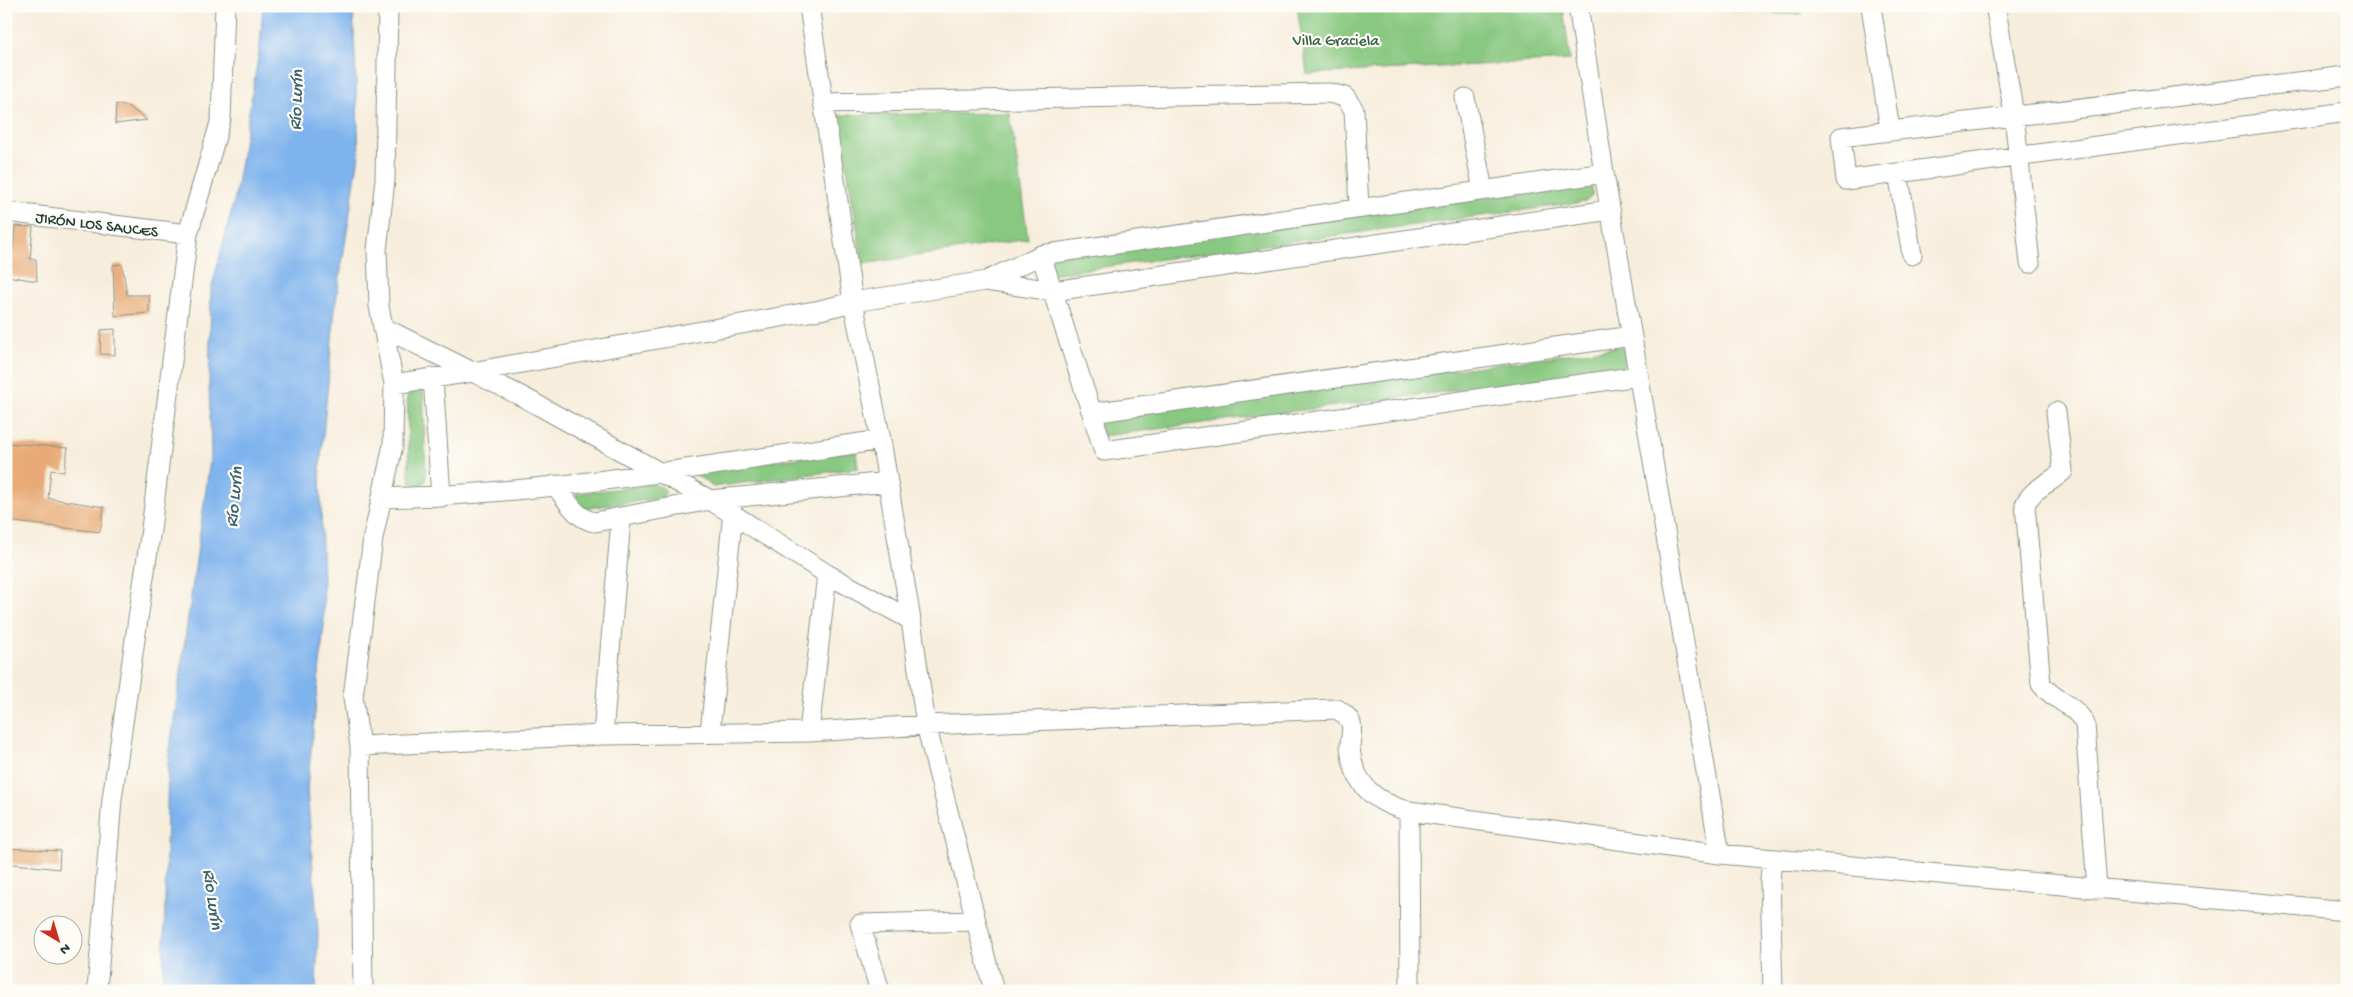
<svg xmlns="http://www.w3.org/2000/svg" width="2353" height="997" viewBox="0 0 2353 997" font-family="'Gochi Hand',sans-serif">
  <style>
    .green { fill: #88c880; stroke: #54825a }
    .water { fill: #7fb3ed; stroke: #4f7890 }
    .building { fill: #e8ab77 }
    .lines { fill: none; stroke-linecap: round; stroke-linejoin: round }
    .minor-casing { stroke: #8b9588; stroke-width: 21 }
    .minor { stroke: #fff; stroke-width: 19 }
    .labels { text-anchor: middle; stroke-width: 4.5; stroke-linejoin: round; paint-order: stroke }
    .park-label { font-size: 16px; fill: #396047; stroke: #fdfcf7 }
    .street-label { font-size: 16px; fill: #1f3d34; stroke: #fdfcf7 }
    .water-label { font-size: 18px; font-style: italic; fill: #3c606c; stroke: #fdfcf7 }
  </style>
  <rect width="100%" height="100%" fill="#fdfcf7"/>
  <filter id="ink" filterUnits="userSpaceOnUse"><feTurbulence type="fractalNoise" baseFrequency=".02" numOctaves="2"/><feDisplacementMap in="SourceGraphic" scale="10" xChannelSelector="R" yChannelSelector="G"/><feConvolveMatrix kernelMatrix="1 2 1 2 8 2 1 2 1" color-interpolation-filters="sRGB"/></filter>
  <filter id="wash" filterUnits="userSpaceOnUse"><feTurbulence type="fractalNoise" baseFrequency=".0096" numOctaves="4" result="noise"/><feDisplacementMap in="SourceGraphic" scale="20" xChannelSelector="R" yChannelSelector="G"/><feGaussianBlur stdDeviation="1.12" result="paint"/><feColorMatrix in="noise" values="0 0 0 0 0 0 0 0 0 0 0 0 0 0 0 0 0 1.4 0 .05"/><feComposite in="paint" operator="in"/></filter>
  <g filter="url(#wash)">
    <rect width="100%" height="100%" fill="#f7eddc"/>
    <path class="green" d="M1297,6H1563L1570,60L1307,74Z
      M1659,6H1803L1802,15Z
      M1010,113L1028,239L863,264L838,115Z
      M1584,180L1592,185V196L1585,202L1051,274L1045,258Z
      M1619,347L1627,351L1626,363L1620,369L1103,436L1097,419Z
      M407,385H423L426,476V481L419,485L411,483L409,477Z
      M856,451L858,468L713,487L691,471Z
      M653,484L663,488L666,492L662,498L579,509L576,494Z"/>
    <path class="water" d="M263,6H353L359,155L335,308L320,468L324,626L307,789L318,932L316,991H163L168,762L211,453L209,386L211,290L235,197L260,46Z"/>
    <g id="blocks">
      <path class="building" d="M116,104L129,107L147,120L115,124Z
        M15,226L33,227L30,259H36L37,281L7,276L9,261H12Z
        M122,264L127,295H149V313L115,316L113,265Z
        M115,329V355L100,354L101,330Z
        M8,443L68,448L64,472L51,470L48,498L104,507L100,532L6,521Z
        M6,848L60,851L59,869L6,863Z"/>
    </g>
  </g>
  <g filter="url(#ink)">
    <use href="#blocks" fill-opacity="0" stroke="#8b9588" stroke-width="1"/>
    <g class="lines">
      <g class="minor-casing">
        <path id="minor" d="M809,6L853,302L881,440L911,620L926,725L994,991
          M1578,6L1604,173L1720,854
          M1871,6L1890,130
          M1996,10L2014,115L2030,263
          M2347,76L1841,137L1846,180L2347,112
          M1465,98L1483,190
          M823,103L1329,93L1345,97L1354,110L1359,208
          M1898,173L1912,255
          M6,212L188,234
          M1041,255L1104,451L1639,376
          M986,281L1041,255L1604,173
          M384,328L523,397L710,500L827,574L911,620
          M433,378L441,497
          M394,384L472,372L820,310L853,302L986,281L1053,291L1610,210
          M2056,412L2063,471C2051,483 2031,489 2025,505L2041,684C2055,702 2074,703 2085,724L2097,889
          M1092,413L1632,336
          M555,485C567,500 576,519 595,522L710,500L888,482
          M383,498C550,494 716,464 881,440
          M710,732L733,513
          M809,732L827,574
          M603,735L621,519
          M360,746L603,735L809,732L926,725L1337,709C1343,713 1349,717 1351,723C1353,730 1350,740 1350,747C1353,783 1374,803 1409,811L1720,854L2347,911
          M1409,811L1410,991
          M1772,859L1770,880L1773,991
          M97,991L112,799L151,529L188,234L221,119L225,6
          M363,991L360,746L353,697L373,538L393,445L394,384L379,306L377,250L385,180L388,6
          M880,991L860,924L975,921"/>
      </g>
      <use href="#minor" class="minor"/>
    </g>
  </g>
  <g class="labels">
    <g class="park-label">
      <text x="1336" y="45">Villa Graciela</text>
    </g>
    <g class="street-label">
      <text transform="translate(97 223) rotate(7)" y="6">JIRÓN LOS SAUCES</text>
    </g>
    <g class="water-label">
      <text transform="translate(295 100) rotate(-88)" y="6">Río Lurín</text>
      <text transform="translate(233 497) rotate(-85)" y="6">Río Lurín</text>
      <text transform="translate(214 899) rotate(82)" y="6">Río Lurín</text>
    </g>
  </g>
  <rect width="2353" height="997" fill="none" stroke="#fdfcf7" stroke-width="25"/>
  <g transform="translate(58 940) rotate(142)"><circle r="24" fill="#fdfcf7" stroke="#a4b0a9"/>
  <path d="M0-4L9 19L0 12L-9 19Z" fill="#c8321e"/>
  <text y="-8" font-size="14" font-weight="bold" text-anchor="middle" fill="#1f3d34">N</text>
  </g>
</svg>
